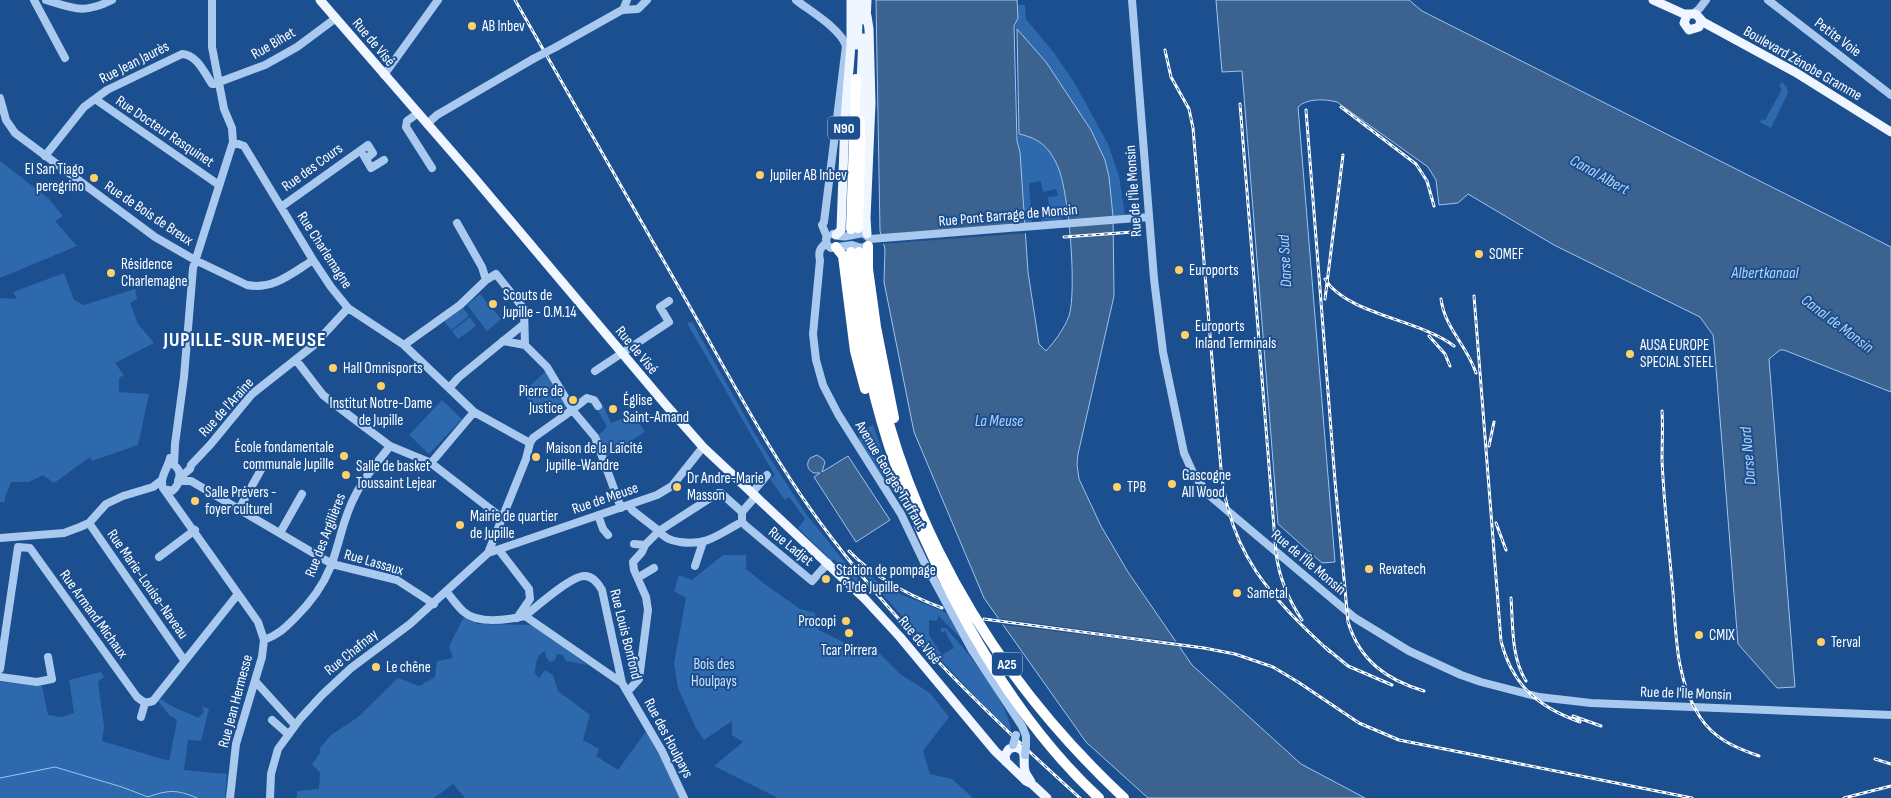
<svg xmlns="http://www.w3.org/2000/svg" width="1891" height="798" viewBox="0 0 1891 798" font-family="'Sofia Sans Condensed',sans-serif">
  <style>
    .green { fill: #2e69ad }
    .water { fill: #3c6290; stroke: #9cc4f0 }
    .pier { fill: #1b4f8f }
    .lines { fill: none; stroke-linecap: round; stroke-linejoin: round }
    .stream { stroke: #9cc4f0; stroke-width: 1 }
    .minor { stroke: #a9c9ee; stroke-width: 8 }
    .major { stroke: #f0f6ff; stroke-width: 9 }
    .highway { stroke: #fff; stroke-width: 10 }
    .rail-casing { stroke: #fff; stroke-width: 3 }
    .rail { stroke: #1b4f8f; stroke-width: 1; stroke-dasharray: 4; stroke-linecap: butt }
    .minor-bridge { stroke: #a9c9ee; stroke-width: 8 }
    .poi-dot { fill: #ffd166; stroke: #1b4f8f; stroke-width: 2 }
    .labels { text-anchor: middle; stroke-width: 4; stroke-linejoin: round; paint-order: stroke }
    .shield { fill: #1b4f8f; stroke: #bbcadd; stroke-width: 1 }
    .shield-label { font-size: 14px; font-weight: bold; fill: #fff }
    .poi-label { font-size: 15px; fill: #fff; stroke: #1b4f8f; text-anchor: start }
    .street-label { font-size: 15px; fill: #fff; stroke: #1b4f8f }
    .park-label { font-size: 15px; fill: #cfe3fa; stroke: #1b4f8f }
    .water-label { font-size: 16px; font-style: italic; fill: #b5d3f5; stroke: #1b4f8f }
    .district-label { font-size: 20px; font-weight: bold; letter-spacing: 1px; fill: #fff; stroke: #1b4f8f }
  </style>
  <rect width="100%" height="100%" fill="#1b4f8f"/>
  <path class="green" d="M1018,5H1025L1026,19L1054,53L1074,82L1108,144L1119,176L1125,216H1113L1109,177L1105,160L1091,130L1015,28L1018,18Z
    M1782,82L1787,87L1788,93L1771,128L1760,122L1762,119L1765,120L1782,89L1779,86Z
    M1019,134C1024,135 1030,136 1035,138C1057,149 1068,192 1067,214L1060,220L1042,221L1040,216L1050,215L1048,197L1058,196L1056,189L1043,192L1041,181L1029,183L1032,223H1025L1020,152L1017,137Z
    M0,161L48,198L63,216L55,221L77,246L0,278Z
    M64,273L74,300L84,305L135,289L137,299L130,303L138,324L154,343L115,363L124,375L119,378V392L149,394L138,445L92,461L90,457L54,483L43,475L29,482H11L5,497V502H0V298L17,299L13,292Z
    M480,294L501,319L487,331L467,305Z
    M463,308L469,316L451,330L444,321Z
    M470,317L476,326L458,339L452,331Z
    M692,322L759,441L806,514L869,592H866L834,559L832,561L798,528L805,519L789,497L785,500L770,479L775,475L753,438L687,323Z
    M546,371L568,406L561,411L555,408L546,413L539,412L522,393Z
    M442,400L462,419L429,454L409,435Z
    M603,405L611,423L633,414L645,432L606,457L598,436L607,427L597,409Z
    M873,425L895,488L890,491L859,439L860,432Z
    M723,555H746V569L766,585L800,609L815,613L819,630L853,647L859,644L868,652L877,651L900,674L930,693L949,717L923,751L930,774L952,779L973,798H778L714,766L743,742L732,735V721L704,740L696,728L678,688L674,663L686,598L674,591L679,575L692,580Z
    M859,568L888,589L947,613L961,639L938,615L937,621L929,620V635L942,655L954,648L945,631L941,633V628H946C965,649 1010,703 1011,731L993,716L942,661Z
    M465,615L477,624L534,625L587,665L566,661L563,655L557,654L555,660L550,662L546,657L545,651C536,655 536,664 535,673L539,678L545,670L553,675L558,691L590,715L583,740L599,749L596,756L618,770L647,730L662,755L681,798H465L453,784L434,798H297V791L319,789L320,773L312,764L320,753V748L331,735L358,717L398,678L419,686L435,677L437,661L453,658L449,646Z
    M101,672L104,677L98,682L104,726L102,741L169,761L177,722L175,718L170,716L158,701L161,699C172,708 185,711 198,718L204,712L202,706L209,709L201,741L188,740L184,770L227,774L225,798H0V682L42,686L48,715L62,717L74,713L69,680Z"/>
  <path class="water" d="M876,0H1017L1018,18L1014,26L1017,141L1020,152L1028,272L1039,344L1046,351C1055,341 1064,329 1069,316C1077,291 1069,192 1058,167C1056,162 1052,155 1049,151C1041,141 1032,137 1019,134L1017,29L1046,62L1091,130L1105,160L1109,177L1113,216L1114,296L1078,454L1077,464L1079,479L1101,526L1128,572L1192,665L1301,764L1365,798H1148L1086,742L984,598L914,432L884,282L885,249L880,231Z
    M1216,0H1409L1422,11L1891,247V392L1784,350H1780L1769,359L1795,687L1777,688L1738,644L1714,343L1713,335L1700,317L1554,245L1468,194L1458,203L1439,205L1436,180L1428,167L1337,102C1325,99 1307,98 1298,107L1335,562L1322,563L1278,524L1242,71L1222,72Z
    M817,455L823,459L825,462L822,472L848,456L890,520L856,542L814,477L820,473H814C807,470 806,464 810,458Z"/>
  <path class="pier" d="M1028,224V233L881,244L879,235Z
    M995,618L1179,642L1183,647L999,624Z"/>
  <g class="lines">
    <path class="stream" d="M0,778L55,767L122,787L148,797C168,790 176,789 197,798"/>
    <path class="minor" d="M34,0L65,58
      M46,0C75,9 84,14 112,0
      M796,0C810,11 841,29 846,46L824,222L822,225L827,237
      M1132,0L1154,279L1163,352L1184,453L1194,475L1210,496L1355,618L1409,651L1461,675L1481,682L1539,697L1591,703L1891,715
      M1768,0L1891,95
      M623,10L627,0
      M1694,13L1699,9L1706,0
      M556,47L622,10L638,9L647,0
      M384,75L438,0
      M0,98L6,120L15,133L155,237L195,260L247,285C273,290 291,274 313,260
      M95,99L219,185
      M418,113L407,121L406,127L432,168
      M427,124L437,115L533,59
      M233,142L244,146L313,260L331,287L348,308L404,345L474,412L530,443L526,459L488,553L410,624L351,668L322,695L300,719L278,749L271,774L270,798
      M45,156L84,107L107,90L182,54C197,55 204,72 212,84H214L265,65L297,47L336,18
      M364,156L371,168L384,160
      M281,207L368,145L373,153L366,159
      M457,223L482,267L486,280
      M833,234C845,239 851,235 863,233L869,238
      M826,239L827,245L831,248L852,245L862,248L868,245
      M870,239L1149,217
      M826,243C820,248 818,252 820,260L813,334L816,360L823,385L838,414L901,514L924,562L972,650L1022,726L1026,736V745
      M503,341L525,345L547,367L574,412L595,437L621,508
      M404,345L460,305L486,280L496,274L524,309L525,345
      M296,360L323,395L350,416L390,446L431,463L502,518
      M595,371L669,322L660,307L669,301
      M450,387L458,378L524,324
      M530,443L533,438L564,416L587,398L594,400L598,406
      M170,458C168,468 159,478 163,488L258,622L264,640L262,657L236,744L230,798
      M431,463L474,412
      M174,465L175,444L184,377L193,268L233,142L232,128L224,109L212,47V0
      M179,478L190,469L191,465L210,445L252,394L314,345L348,308
      M178,481H191L332,564L397,580L434,604
      M164,489L172,491C180,485 183,471 174,465
      M752,493L767,475
      M629,505L632,510L659,531L718,493H721L742,512L756,496
      M239,509L262,468
      M742,512V522L746,526L812,581L828,563
      M598,515L603,529L608,535
      M89,523L184,660
      M280,533L302,494
      M0,538L64,533L80,527L89,523L106,504L123,496L153,487L162,480
      M634,544L645,545
      M499,550L529,589L530,599L517,618
      M488,553L657,495L672,486L703,447
      M159,557L195,530
      M695,566L703,542
      M639,577L654,568
      M446,591C452,598 457,606 464,612C478,624 507,620 525,616C536,607 571,576 584,576C593,576 598,583 602,590L622,683L662,751L684,798
      M525,616L622,683
      M264,640C278,635 285,628 295,618C310,603 322,588 330,568C340,544 342,520 355,496C364,477 378,462 390,446
      M0,669L18,547L30,548L137,697L145,703L153,701L238,594
      M0,677L37,682L52,679L48,657
      M255,681L295,725
      M628,691L639,679L648,610L646,597L634,570L633,562L642,552L645,545L659,531C664,538 671,541 680,542C706,546 716,536 738,524
      M141,717L145,703
      M272,720L288,734"/>
    <path class="major" d="M320,0L471,174L666,405L703,447L865,599L900,637L995,751L1026,781L1032,784L1047,798
      M1653,0L1684,14H1696L1703,22L1795,72L1891,132
      M1687,15L1684,23L1689,30L1699,27L1701,20
      M867,16L869,29L871,103L866,218L867,234
      M866,21L867,0
      M857,45L859,0
      M861,83L863,38
      M861,121L865,76
      M836,235L841,230L845,118L851,45V0
      M1006,762L1005,755L1009,749L1015,747C1029,750 1022,761 1025,771C1026,775 1029,778 1031,782"/>
    <path class="highway" d="M858,228L861,121
      M851,229L856,79
      M868,246V269L876,327L894,418
      M836,247L843,256L855,351L865,389
      M851,252C862,390 902,507 969,627C1004,689 1046,749 1099,798
      M859,252C873,466 968,652 1124,798"/>
    <g class="rail-casing">
      <path id="rail" d="M515,0C575,105 634,209 694,314C737,390 778,468 831,537C904,633 991,718 1080,798
        M1165,50L1171,77L1189,109L1193,128L1221,469C1229,554 1271,597 1330,652
        M1240,104L1276,553C1279,577 1288,599 1302,620
        M1341,107L1416,164L1427,181L1434,206
        M1306,110L1335,481L1348,622C1360,661 1387,680 1424,691
        M1064,237L1133,232
        M1325,279C1346,314 1421,320 1454,346
        M1474,296L1501,641C1512,685 1538,707 1580,722
        M1325,299L1343,155
        M1441,299C1445,329 1467,345 1476,373
        M1429,336L1445,354L1450,366
        M1662,411C1663,427 1662,444 1662,460C1664,505 1669,549 1673,593C1676,635 1676,681 1700,717C1714,739 1736,748 1759,756
        M1489,446L1494,422
        M1496,523L1506,550
        M849,551C875,578 908,595 942,608
        M1511,598C1513,624 1511,658 1526,681
        M984,619L1204,648L1235,654L1273,667L1298,682L1359,723L1399,740L1692,798
        M1325,647L1348,666L1392,685
        M1573,716L1601,726
        M1875,759L1891,764
        M1844,798L1891,786"/>
    </g>
    <use href="#rail" class="rail"/>
    <path class="minor-bridge" d="M533,59L556,47
      M1013,745L1016,735
      M1025,755L1026,745"/>
  </g>
  <g class="poi-dot">
    <circle cx="472" cy="26" r="5"/>
    <circle cx="760" cy="175" r="5"/>
    <circle cx="94" cy="178" r="5"/>
    <circle cx="1479" cy="254" r="5"/>
    <circle cx="1179" cy="270" r="5"/>
    <circle cx="111" cy="273" r="5"/>
    <circle cx="493" cy="304" r="5"/>
    <circle cx="1185" cy="335" r="5"/>
    <circle cx="1630" cy="354" r="5"/>
    <circle cx="333" cy="368" r="5"/>
    <circle cx="381" cy="386" r="5"/>
    <circle cx="573" cy="400" r="5"/>
    <circle cx="613" cy="409" r="5"/>
    <circle cx="344" cy="456" r="5"/>
    <circle cx="536" cy="457" r="5"/>
    <circle cx="346" cy="475" r="5"/>
    <circle cx="1172" cy="484" r="5"/>
    <circle cx="677" cy="487" r="5"/>
    <circle cx="1117" cy="487" r="5"/>
    <circle cx="195" cy="501" r="5"/>
    <circle cx="460" cy="525" r="5"/>
    <circle cx="1369" cy="569" r="5"/>
    <circle cx="826" cy="579" r="5"/>
    <circle cx="1237" cy="593" r="5"/>
    <circle cx="846" cy="621" r="5"/>
    <circle cx="849" cy="633" r="5"/>
    <circle cx="1699" cy="635" r="5"/>
    <circle cx="1821" cy="642" r="5"/>
    <circle cx="376" cy="667" r="5"/>
  </g>
  <g class="labels">
    <g class="shield">
      <rect x="828" y="116.5" width="32" height="23" rx="4"/>
      <rect x="992" y="652.5" width="30" height="23" rx="4"/>
    </g>
    <g class="shield-label">
      <text x="844" y="133">N90</text>
      <text x="1007" y="669">A25</text>
    </g>
    <g class="poi-label">
      <text x="482" y="31">AB Inbev</text>
      <text x="84" y="174" text-anchor="end">El San Tiago<tspan x="84" dy="17">peregrino</tspan></text>
      <text x="770" y="180">Jupiler AB Inbev</text>
      <text x="1489" y="259">SOMEF</text>
      <text x="121" y="269">Résidence<tspan x="121" dy="17">Charlemagne</tspan></text>
      <text x="1189" y="275">Euroports</text>
      <text x="503" y="300">Scouts de<tspan x="503" dy="17">Jupille - O.M.14</tspan></text>
      <text x="1195" y="331">Euroports<tspan x="1195" dy="17">Inland Terminals</tspan></text>
      <text x="1640" y="350">AUSA EUROPE<tspan x="1640" dy="17">SPECIAL STEEL</tspan></text>
      <text x="343" y="373">Hall Omnisports</text>
      <text x="563" y="396" text-anchor="end">Pierre de<tspan x="563" dy="17">Justice</tspan></text>
      <text x="623" y="405">Église<tspan x="623" dy="17">Saint-Amand</tspan></text>
      <text x="381" y="408" text-anchor="middle">Institut Notre-Dame<tspan x="381" dy="17">de Jupille</tspan></text>
      <text x="334" y="452" text-anchor="end">École fondamentale<tspan x="334" dy="17">communale Jupille</tspan></text>
      <text x="546" y="453">Maison de la Laïcité<tspan x="546" dy="17">Jupille-Wandre</tspan></text>
      <text x="356" y="471">Salle de basket<tspan x="356" dy="17">Toussaint Lejear</tspan></text>
      <text x="1182" y="480">Gascogne<tspan x="1182" dy="17">All Wood</tspan></text>
      <text x="687" y="483">Dr Andre-Marie<tspan x="687" dy="17">Masson</tspan></text>
      <text x="1127" y="492">TPB</text>
      <text x="205" y="497">Salle Prévers -<tspan x="205" dy="17">foyer culturel</tspan></text>
      <text x="470" y="521">Mairie de quartier<tspan x="470" dy="17">de Jupille</tspan></text>
      <text x="1379" y="574">Revatech</text>
      <text x="836" y="575">Station de pompage<tspan x="836" dy="17">n°1 de Jupille</tspan></text>
      <text x="1247" y="598">Sametal</text>
      <text x="836" y="626" text-anchor="end">Procopi</text>
      <text x="1709" y="640">CMIX</text>
      <text x="1831" y="647">Terval</text>
      <text x="849" y="655" text-anchor="middle">Tcar Pirrera</text>
      <text x="386" y="672">Le chêne</text>
    </g>
    <g class="street-label">
      <text transform="translate(1838 37) rotate(37)" y="5">Petite Voie</text>
      <text transform="translate(374 42) rotate(50)" y="5">Rue de Visé</text>
      <text transform="translate(273 43) rotate(-30)" y="5">Rue Bihet</text>
      <text transform="translate(134 62) rotate(-27)" y="5">Rue Jean Jaurès</text>
      <text transform="translate(1803 63) rotate(30)" y="5">Boulevard Zénobe Gramme</text>
      <text transform="translate(165 131) rotate(34)" y="5">Rue Docteur Rasquinet</text>
      <text transform="translate(312 167) rotate(-36)" y="5">Rue des Cours</text>
      <text transform="translate(1133 191) rotate(-94)" y="5">Rue de l'Île Monsin</text>
      <text transform="translate(149 213) rotate(34)" y="5">Rue de Bois de Breux</text>
      <text transform="translate(1008 215) rotate(-5)" y="5">Rue Pont Barrage de Monsin</text>
      <text transform="translate(325 250) rotate(57)" y="5">Rue Charlemagne</text>
      <text transform="translate(637 350) rotate(50)" y="5">Rue de Visé</text>
      <text transform="translate(226 407) rotate(-48)" y="5">Rue de l'Araine</text>
      <text transform="translate(891 475) rotate(59)" y="5">Avenue Georges Truffaut</text>
      <text transform="translate(605 498) rotate(-19)" y="5">Rue de Meuse</text>
      <text transform="translate(325 535) rotate(-69)" y="5">Rue des Argilières</text>
      <text transform="translate(791 546) rotate(39)" y="5">Rue Ladjet</text>
      <text transform="translate(374 562) rotate(16)" y="5">Rue Lassaux</text>
      <text transform="translate(1309 562) rotate(40)" y="5">Rue de l'Île Monsin</text>
      <text transform="translate(148 584) rotate(55)" y="5">Rue Marie-Louise-Naveau</text>
      <text transform="translate(94 614) rotate(54)" y="5">Rue Armand Michaux</text>
      <text transform="translate(626 634) rotate(76)" y="5">Rue Louis Bonfond</text>
      <text transform="translate(920 640) rotate(50)" y="5">Rue de Visé</text>
      <text transform="translate(351 652) rotate(-39)" y="5">Rue Chafnay</text>
      <text transform="translate(1686 693) rotate(2)" y="5">Rue de l'Île Monsin</text>
      <text transform="translate(235 701) rotate(-75)" y="5">Rue Jean Hermesse</text>
      <text transform="translate(669 738) rotate(62)" y="5">Rue des Houlpays</text>
    </g>
    <g class="park-label">
      <text x="714" y="669">Bois des<tspan x="714" dy="17">Houlpays</tspan></text>
    </g>
    <g class="water-label">
      <text transform="translate(1600 174) rotate(29)" y="6">Canal Albert</text>
      <text transform="translate(1284 261) rotate(-93)" y="6">Darse Sud</text>
      <text x="1765" y="278">Albertkanaal</text>
      <text transform="translate(1838 323) rotate(37)" y="6">Canal de Monsin</text>
      <text x="999" y="426">La Meuse</text>
      <text transform="translate(1747 456) rotate(-95)" y="6">Darse Nord</text>
    </g>
    <g class="district-label">
      <text x="245" y="346">JUPILLE-SUR-MEUSE</text>
    </g>
  </g>
</svg>
